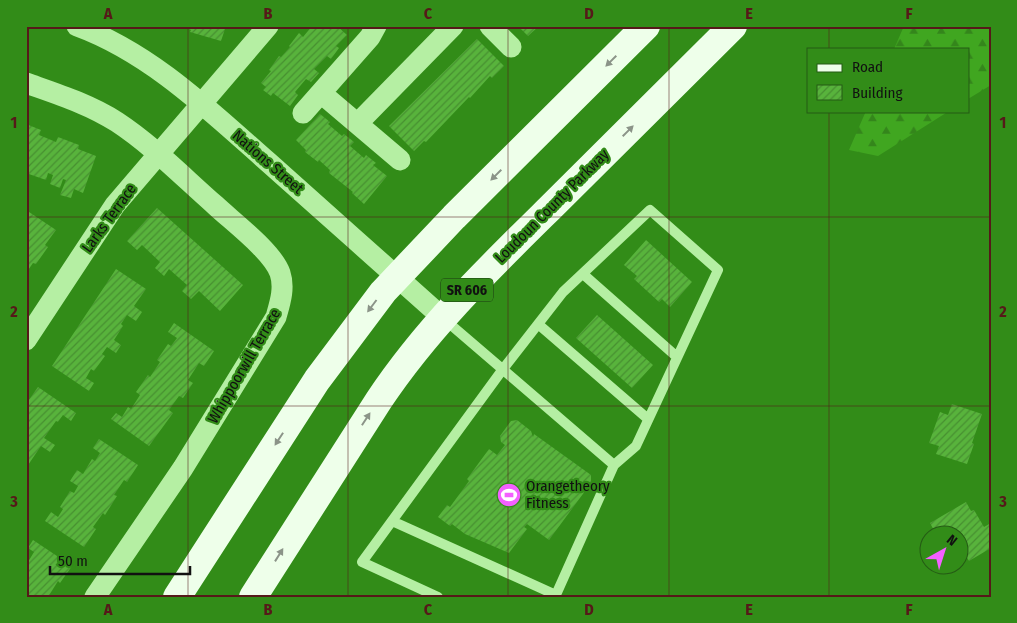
<svg xmlns="http://www.w3.org/2000/svg" width="1017" height="623" viewBox="0 0 1017 623" font-family="'Fira Sans Condensed',sans-serif">
  <style>
    .forest { fill: url(#forest-firs) }
    .building { fill: url(#building-hatch) }
    .lines { fill: none; stroke-linecap: round; stroke-linejoin: round }
    .lane { stroke: #b5efa3; stroke-width: 10 }
    .street { stroke: #b5efa3; stroke-width: 21 }
    .primary { stroke: #eeffea; stroke-width: 28 }
    .oneway { fill: #8b9488 }
    .grid { fill: none; stroke: #561919; stroke-width: 1; stroke-opacity: 0.55 }
    .labels { text-anchor: middle; stroke-width: 4.5; stroke-linejoin: round; paint-order: stroke }
    .shield { fill: #328c18; stroke: #1b3613; stroke-width: 1 }
    .shield-label { font-size: 14px; font-weight: bold; fill: #111 }
    .street-label { font-size: 15px; fill: #111; stroke: #328c18 }
    .poi-label { font-size: 15px; fill: #111; stroke: #328c18; text-anchor: start }
    .neatline { fill: none; stroke: #561919; stroke-width: 2 }
    .grid-label { font-size: 16px; text-anchor: middle; font-weight: bold; fill: #561919 }
  </style>
  <defs>
    <pattern id="forest-firs" width="22" height="20" patternUnits="userSpaceOnUse" patternTransform="scale(1.25)"><rect width="22" height="20" fill="#40a620"/><path d="M5 1l3.5 6h-7zM16 11l3.5 6h-7z" fill="#34861b"/></pattern>
    <pattern id="building-hatch" width="6" height="6" patternUnits="userSpaceOnUse" patternTransform="scale(1.25)"><rect width="6" height="6" fill="#58b33c"/><path d="M-1 1l2-2M0 6l6-6M5 7l2-2" fill="none" stroke="#479031"/></pattern>
  </defs>
  <rect width="100%" height="100%" fill="#328c18"/>
  <path class="forest" d="M904,26H991V85L968,99V49H894Z
    M866,111H949L878,156L849,150Z"/>
  <path class="building" d="M183,26H226L221,41L190,32L191,30Z
    M312,26H337L347,35L336,46L339,48L331,59L327,56L314,69L319,73L311,82L306,79L295,92L298,95L290,106L273,93L271,96L263,90L266,87L261,83L271,71L269,70L279,56L281,57L290,47L289,46L299,33L303,37Z
    M518,26H539L528,36Z
    M477,39L504,66L492,78L490,76L470,98L469,97L426,142L424,141L414,151L389,126Z
    M320,114L330,122L328,124L342,136L344,134L354,142L350,146L364,158L366,155L376,163L373,165L387,176L364,204L352,193L353,192L329,173L330,170L319,160L318,162L305,152L306,150L296,140Z
    M26,124L41,130L39,135L56,142L58,137L79,145L78,149L96,156L83,193L74,189L71,198L60,195L66,180L63,179L60,188L50,184L53,175L48,173L46,180L26,173Z
    M157,208L243,285L220,311L199,291L191,299L182,291L187,285L169,269L164,276L155,268L160,262L142,245L137,250L127,241Z
    M26,210L56,230L45,245L48,247L36,264L33,263L26,273Z
    M646,240L692,282L670,307L662,299L659,302L634,279L637,276L624,265Z
    M116,269L146,289L134,306L142,312L136,321L127,315L121,324L123,326L114,340L121,345L116,353L107,347L102,354L105,356L94,371L91,369L86,378L94,383L89,391L52,366Z
    M597,315L653,365L632,388L576,338Z
    M174,323L214,351L204,366L199,363L188,380L193,383L183,398L179,396L169,410L173,413L149,446L111,419L116,413L122,417L128,407L131,409L140,395L136,392L148,375L150,377L160,362L157,360L168,344L171,346L177,338L168,332Z
    M38,387L76,413L71,421L63,415L58,422L56,421L44,438L55,445L50,452L41,446L26,468V404Z
    M952,404L982,414L972,443L974,444L967,464L936,454L939,446L929,443L940,412L948,415Z
    M517,420L531,431L533,437L534,434L591,475V483L549,540L527,524L524,527L527,529L509,553L465,534L452,524L450,526L438,517L447,505L450,507L469,481L467,479L489,449L497,455L505,445L501,442L500,436L511,421Z
    M99,439L138,465L127,482L124,480L114,495L117,496L105,515L103,513L93,527L96,529L84,547L45,521L51,512L58,517L63,509L60,507L70,491L74,493L78,486L70,481L77,470L83,474L92,459L95,461L100,453L93,448Z
    M966,502L971,511L974,510L984,527L991,523V548L969,561L962,549L960,551V536H937L930,523Z
    M33,540L72,566L60,583L58,581L48,597H26V560L28,562L34,552L28,548Z"/>
  <g class="lines">
    <path class="lane" d="M583,274L677,357
      M444,319L614,465L555,597
      M538,324L648,419
      M392,521L556,595
      M438,597L362,562L503,369L563,292L650,210L718,270L636,446L614,465"/>
    <path class="street" d="M77,26C151,53 210,111 268,162C326,214 385,266 443,318
      M490,26L511,47
      M26,83C57,94 89,104 117,122C152,145 183,177 215,205C233,222 272,251 280,273C285,288 280,303 276,317L183,468L95,597
      M321,93L400,160
      M303,113L370,37L376,26
      M358,123L453,26
      M26,340L115,205L268,26"/>
    <path class="primary" d="M177,597L317,380L383,292L454,217L646,26
      M253,597L379,400C427,328 489,268 550,208C611,147 672,87 733,26"/>
  </g>
  <defs><path id="oneway-solid" d="M-6-.8H1V-3.2L6.5 0L1 3.2V.8H-6Z" transform="scale(1.25)"/></defs>
  <g class="oneway">
    <use href="#oneway-solid" transform="translate(611 61) rotate(135)"/>
    <use href="#oneway-solid" transform="translate(628 131) rotate(-45)"/>
    <use href="#oneway-solid" transform="translate(496 175) rotate(135)"/>
    <use href="#oneway-solid" transform="translate(372 306) rotate(127)"/>
    <use href="#oneway-solid" transform="translate(366 419) rotate(-57)"/>
    <use href="#oneway-solid" transform="translate(279 439) rotate(123)"/>
    <use href="#oneway-solid" transform="translate(279 555) rotate(-58)"/>
  </g>
  <path class="grid" d="M188,26V597M348,26V597M508,26V597M669,26V597M829,26V49M829,111V597M26,217H991M26,406H991"/>
  <defs>
    <g id="stadium-disc" transform="scale(1.25)"><circle r="9.5" fill="#f360ff" stroke="#328c18"/><path d="M0-5a6.5 5 0 1 0 0 10a6.5 5 0 1 0 0-10ZM-3.5-1.8h7v3.6h-7Z" fill="#fff"/></g>
  </defs>
  <g fill-rule="evenodd">
    <use href="#stadium-disc" x="509" y="495"/>
  </g>
  <g class="labels">
    <rect class="shield" x="441" y="278.5" width="52" height="23" rx="4"/>
    <g class="shield-label">
      <text x="467" y="295">SR 606</text>
    </g>
    <g class="street-label">
      <text transform="translate(268 162) rotate(41)" y="5">Nations Street</text>
      <text transform="translate(552 206) rotate(-45)" y="5">Loudoun County Parkway</text>
      <text transform="translate(109 218) rotate(-54)" y="5">Larks Terrace</text>
      <text transform="translate(244 366) rotate(-60)" y="5">Whippoorwill Terrace</text>
    </g>
    <g class="poi-label">
      <text x="526" y="491">Orangetheory<tspan x="526" dy="17">Fitness</tspan></text>
    </g>
  </g>
  <rect width="1017" height="623" fill="none" stroke="#328c18" stroke-width="55"/>
  <rect x="807" y="48" width="162" height="65" fill="#328c18" stroke="#255b15"/>
  <rect x="817" y="64" width="25" height="8" fill="#eeffea" stroke="#255b15"/>
  <text x="852" y="72" font-size="15" fill="#111111">Road</text>
  <rect x="817" y="85" width="25" height="15" fill="url(#building-hatch)" stroke="#255b15"/>
  <text x="852" y="98" font-size="15" fill="#111111">Building</text>
  <g transform="translate(944 550) rotate(39)"><circle r="24" fill="#328c18" stroke="#255b15"/>
  <path d="M0-4L9 19L0 12L-9 19Z" fill="#f360ff"/>
  <text y="-8" font-size="14" font-weight="bold" text-anchor="middle" fill="#111111">N</text>
  </g>
  <path d="M50 566v8h140v-8" fill="none" stroke="#111111" stroke-width="2.5"/>
  <text x="58" y="566" font-size="15" fill="#111111" stroke="#328c18" stroke-width="4" paint-order="stroke">50 m</text>
  <rect x="28" y="28" width="962" height="568" class="neatline"/>
  <g class="grid-label">
    <text x="108" y="19">A</text>
    <text x="268" y="19">B</text>
    <text x="428" y="19">C</text>
    <text x="589" y="19">D</text>
    <text x="749" y="19">E</text>
    <text x="909" y="19">F</text>
    <text x="14" y="128">1</text>
    <text x="1003" y="128">1</text>
    <text x="14" y="317">2</text>
    <text x="1003" y="317">2</text>
    <text x="14" y="507">3</text>
    <text x="1003" y="507">3</text>
    <text x="108" y="615">A</text>
    <text x="268" y="615">B</text>
    <text x="428" y="615">C</text>
    <text x="589" y="615">D</text>
    <text x="749" y="615">E</text>
    <text x="909" y="615">F</text>
  </g>
</svg>
